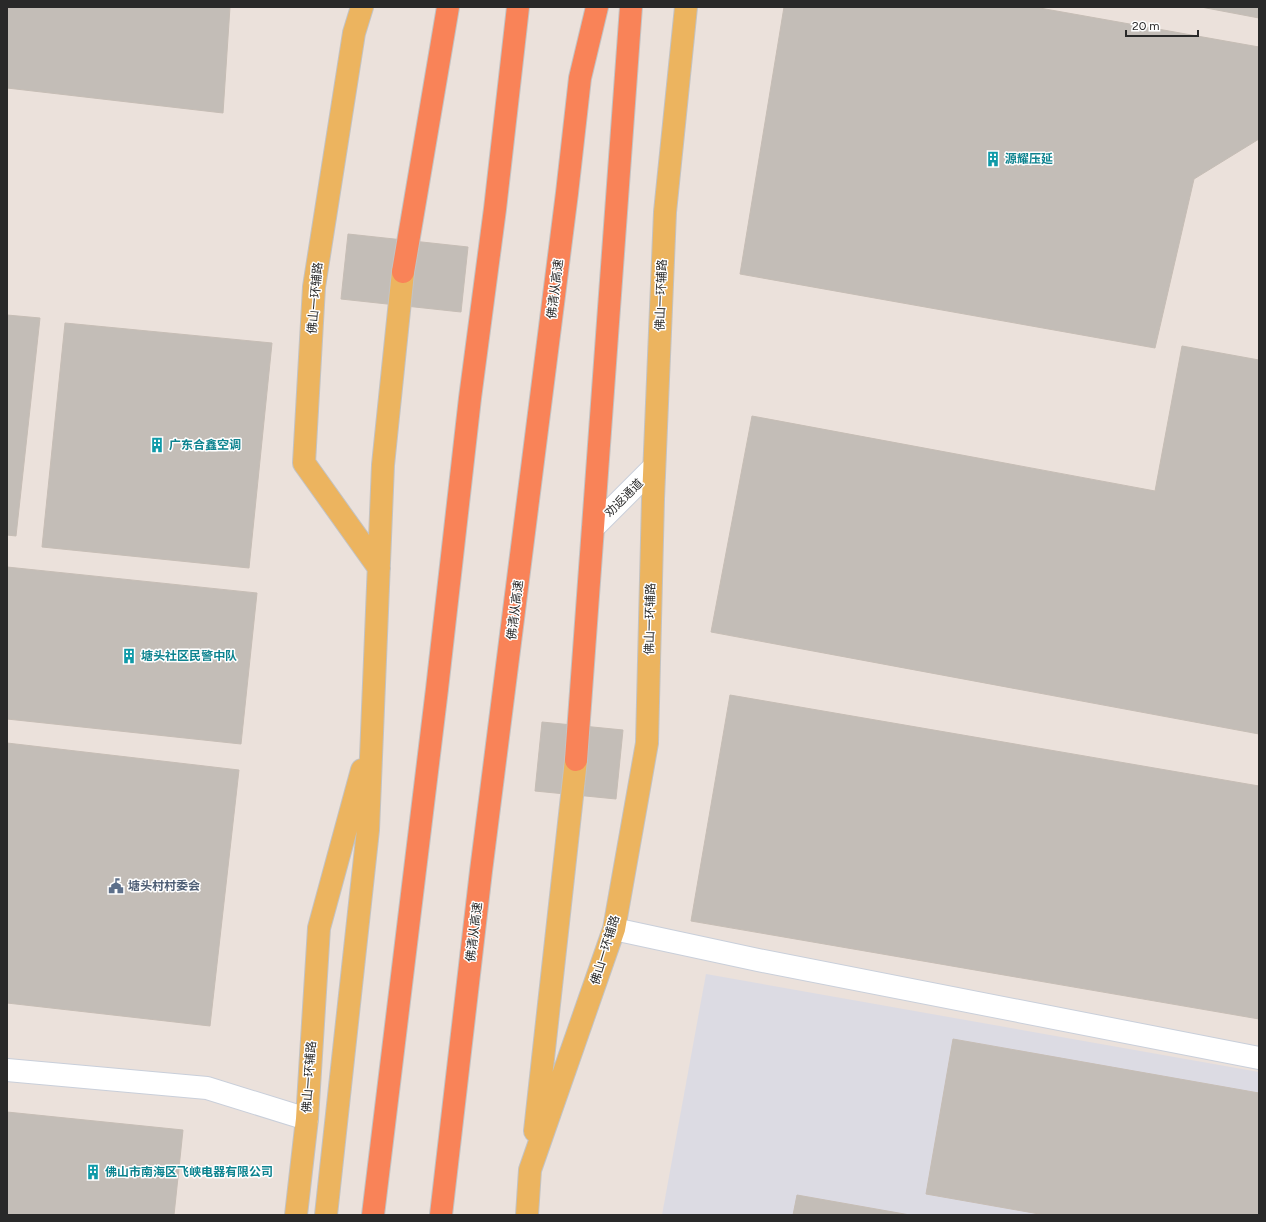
<svg xmlns="http://www.w3.org/2000/svg" width="1266" height="1222" viewBox="0 0 1266 1222" font-family="Figtree,'Noto Sans SC',sans-serif">
  <style>
    .industrial { fill: #dcdbe3 }
    .building { fill: #c3bdb7; stroke: #c6bdb5 }
    .lines { fill: none; stroke-linecap: round; stroke-linejoin: round }
    .minor-casing { stroke: #c9cfda; stroke-width: 24 }
    .major-casing { stroke: #c3c3c3; stroke-width: 24 }
    .highway-casing { stroke: #c3c3c3; stroke-width: 24 }
    .minor { stroke: #fff; stroke-width: 22 }
    .major { stroke: #ecb45f; stroke-width: 22 }
    .highway { stroke: #f98358; stroke-width: 22 }
    .labels { text-anchor: middle; stroke-width: 3; stroke-linejoin: round; paint-order: stroke }
    .culture-label { font-size: 12px; font-weight: bold; fill: #0d838f; stroke: #fff; text-anchor: start }
    .street-label { font-size: 12px; fill: #292929; stroke: #fff }
    .service-label { font-size: 12px; font-weight: bold; fill: #4e5e75; stroke: #fff; text-anchor: start }
  </style>
  <rect width="100%" height="100%" fill="#ebe1db"/>
  <path class="industrial" d="M706,974L1259,1072V1215H662Z"/>
  <path class="building" d="M7,7H230L223,113L7,88Z
    M784,7H1034L1259,47V139L1194,179L1155,348L740,274Z
    M1201,7H1259V18Z
    M348,234L468,247L461,312L341,299Z
    M7,315L40,318L16,536L7,535Z
    M65,323L272,343L249,568L42,547Z
    M1182,346L1259,360V734L711,632L752,416L1155,491Z
    M7,567L257,593L241,744L7,719Z
    M730,695L1259,786V1019L691,921Z
    M542,722L623,730L616,799L535,791Z
    M7,743L239,770L210,1026L7,1003Z
    M953,1039L1259,1093V1215H1045L926,1194Z
    M7,1112L183,1130L174,1215H7Z
    M797,1195L910,1215H793Z"/>
  <g class="lines">
    <g class="minor-casing">
      <path id="minor" d="M593,528L654,467
        M614,929L758,960L1259,1058
        M7,1070L207,1088L307,1119"/>
    </g>
    <g class="major-casing">
      <path id="major" d="M362,7L354,33L314,287L304,463L379,568
        M535,1131L576,760
        M296,1215L307,1119L319,928L362,770
        M326,1215L368,830L383,465L403,272
        M527,1215L530,1170L614,929L647,743L653,499L665,212L686,7"/>
    </g>
    <g class="highway-casing">
      <path id="highway" d="M403,272L448,7
        M576,760L631,7
        M373,1215L437,689L470,398L495,209L518,7
        M441,1215L481,871L567,193L580,78L597,7"/>
    </g>
    <use href="#minor" class="minor"/>
    <use href="#major" class="major"/>
    <use href="#highway" class="highway"/>
  </g>
  <defs>
    <g id="building-bare" transform="scale(1.2)"><path d="M-4-6H4V6H1V3H-1V6H-4ZM-2.5-4.3h1.7v1.8h-1.7ZM.8-4.3h1.7v1.8H.8ZM-2.5-1h1.7V.8h-1.7ZM.8-1h1.7V.8H.8Z" fill="#0f9aa8" stroke="#fff" stroke-width="2.5" paint-order="stroke"/></g>
    <g id="civic-bare" transform="scale(1.2)"><path d="M-.6-6.5H3V-4.5H.6V-3L4-1V1h2V6H-6V1h2V-1L-.6-3ZM-1.2 2.5V6h2.4V2.5Z" fill="#5c6f8a" stroke="#fff" stroke-width="2.5" paint-order="stroke"/></g>
  </defs>
  <g fill-rule="evenodd">
    <use href="#building-bare" x="993" y="159"/>
    <use href="#building-bare" x="157" y="445"/>
    <use href="#building-bare" x="129" y="656"/>
    <use href="#civic-bare" x="116" y="886"/>
    <use href="#building-bare" x="93" y="1172"/>
  </g>
  <g class="labels">
    <g class="culture-label">
      <text x="1005" y="163">源耀压延</text>
      <text x="169" y="449">广东合鑫空调</text>
      <text x="141" y="660">塘头社区民警中队</text>
      <text x="105" y="1176">佛山市南海区飞峡电器有限公司</text>
    </g>
    <g class="street-label">
      <text transform="translate(555 289) rotate(-83)" y="4">佛清从高速</text>
      <text transform="translate(661 295) rotate(-88)" y="4">佛山一环辅路</text>
      <text transform="translate(315 298) rotate(-85)" y="4">佛山一环辅路</text>
      <text transform="translate(624 498) rotate(-45)" y="4">劝返通道</text>
      <text transform="translate(515 610) rotate(-83)" y="4">佛清从高速</text>
      <text transform="translate(650 619) rotate(-89)" y="4">佛山一环辅路</text>
      <text transform="translate(474 932) rotate(-83)" y="4">佛清从高速</text>
      <text transform="translate(605 950) rotate(-73)" y="4">佛山一环辅路</text>
      <text transform="translate(309 1077) rotate(-86)" y="4">佛山一环辅路</text>
    </g>
    <g class="service-label">
      <text x="128" y="890">塘头村村委会</text>
    </g>
  </g>
  <rect width="1266" height="1222" fill="none" stroke="#292929" stroke-width="16"/>
  <path d="M1126 30v6h72v-6" fill="none" stroke="#292929" stroke-width="2"/>
  <text x="1132" y="30" font-size="12" fill="#292929" stroke="#ffffff" stroke-width="3" paint-order="stroke">20 m</text>
</svg>
